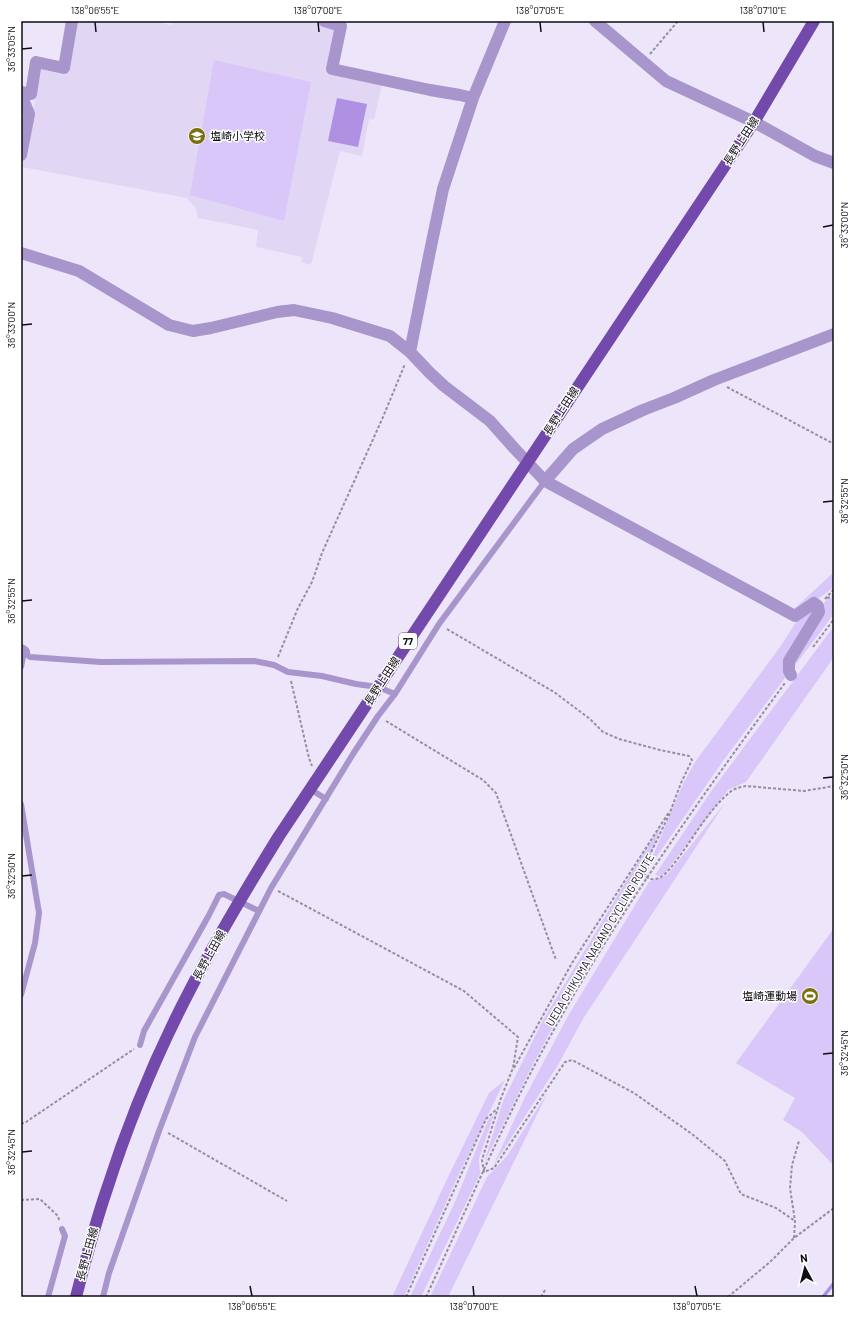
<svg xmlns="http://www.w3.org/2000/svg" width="855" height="1318" viewBox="0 0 855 1318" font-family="Barlow,'Noto Sans JP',sans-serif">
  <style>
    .built { fill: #e1d7f4 }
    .green { fill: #d8c7f8 }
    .water { fill: #af90e3 }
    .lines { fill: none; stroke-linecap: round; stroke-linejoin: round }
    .stream { stroke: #af90e3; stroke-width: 3.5 }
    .path { stroke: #948f9e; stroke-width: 2; stroke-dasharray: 3 2; stroke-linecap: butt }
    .lane { stroke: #a895cc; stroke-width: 6 }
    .street { stroke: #a895cc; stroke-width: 12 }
    .primary { stroke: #7349ac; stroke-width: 12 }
    .ticks { fill: none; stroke: #0f0d14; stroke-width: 1.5 }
    .labels { text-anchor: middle; stroke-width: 3; stroke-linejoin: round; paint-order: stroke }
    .shield { fill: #fff; stroke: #57565a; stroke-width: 1 }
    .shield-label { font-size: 10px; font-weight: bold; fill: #0f0d14 }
    .poi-label { font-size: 11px; fill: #0f0d14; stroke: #fff; text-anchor: start }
    .street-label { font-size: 11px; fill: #0f0d14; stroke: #fff }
    .neatline { fill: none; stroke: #0f0d14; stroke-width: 1.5 }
    .ticks-label { font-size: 10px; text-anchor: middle; fill: #0f0d14 }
  </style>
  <rect width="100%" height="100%" fill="#ede6fb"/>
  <path class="built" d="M77,21H149L172,25L173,21H305L336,28L327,72L382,84L374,120L369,119L362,156L340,151L311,265L301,262L302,257L256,247L258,230L198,218L196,209L187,198L22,167L41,70L46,68L68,73Z"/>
  <path class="green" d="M214,60L311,82L284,221L190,195Z
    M834,572V586C827,594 805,608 794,609Z
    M834,597V614L793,668L792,661L826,600Z
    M816,609L786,660L785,678L723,761L646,872L683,784L695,762L780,647L798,619Z
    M834,626V657L746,782L728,790L664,874L659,876L655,875L712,790Z
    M725,803L583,1019L558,1065L493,1166L524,1099L568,1016L649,882L667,875Z
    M662,824L643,876L565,1004L531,1068L484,1163L503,1101L543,1020L639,860Z
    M834,928V1166L802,1132L783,1120L795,1098L736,1063Z
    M505,1080L458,1176L404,1297H392L449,1175L489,1093Z
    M548,1092L448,1297H430L487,1177L507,1156Z
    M494,1114L479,1159L480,1174L421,1297H410L455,1202L488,1120Z"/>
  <path class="water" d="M337,98L367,104L358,147L328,141Z"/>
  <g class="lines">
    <path class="stream" d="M823,1297L834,1283"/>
    <path class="path" d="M650,54L678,21
      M727,387L834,444
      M827,598L834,596
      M825,599L834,589
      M447,629L554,692L590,719L603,732L619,739L660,750L689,756L692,760L681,783L669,815L643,869C645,883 658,881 666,873C688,849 704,814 729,793C733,789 740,787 746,786L804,791L834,786
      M813,647L834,619
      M278,657L298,608L312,582L322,553L383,417L405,364
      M291,681L309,758L312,766
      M386,721L483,780L496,793L556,960
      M278,891L464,991L518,1037L513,1068L501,1098L482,1160L484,1172L494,1168L565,1062L572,1060L634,1093L692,1134L725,1161L741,1194L776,1208L795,1221
      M514,1068L572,963L669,812
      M21,1124L26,1122L134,1049
      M168,1133L287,1201
      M21,1200L40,1199L58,1216L59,1220
      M794,1238L795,1221L790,1188L792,1165L799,1141
      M406,1297L486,1119L497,1109
      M426,1297C460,1224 492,1148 529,1076C601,937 692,809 785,683
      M541,1297L545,1290
      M728,1297L770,1262L794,1238L834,1208"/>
    <path class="lane" d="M21,667L24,652L30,657L101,662L254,661L274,665L288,672L322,676L356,684L378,687L395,694
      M310,789L326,799
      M21,804L39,913L35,943L21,995
      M140,1045L144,1031L209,915L219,895L224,894L259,911
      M48,1297L65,1236L62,1229
      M103,1297L109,1273L159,1131L195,1037L271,888L353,754L378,716L395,694L439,624L545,481"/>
    <path class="street" d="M324,21L341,26L332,69L430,90L460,95L473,98
      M595,21L666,81L754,122L815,156L834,163
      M21,92L31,94L36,62L64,68L72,21
      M21,94L29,114L21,155
      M21,253L79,271L169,325L193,331L211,328L277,312L294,310L332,318L390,336L410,352L430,373L444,386L490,421L514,448L545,481L795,616L814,603L818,606L819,612L789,661V671L791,675
      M410,352L429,256L443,189L473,98L505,21
      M545,481L573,449L602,429L643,410L674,398L714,380L834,334
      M21,650L24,652"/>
    <path class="primary" d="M76,1297C85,1262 94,1227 106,1192C128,1123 157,1053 191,988C218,936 248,886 279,836L754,122L814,21"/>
  </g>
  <path class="ticks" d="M95,22L96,32M318,22L319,32M540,22L541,32M763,22L764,32M22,49L32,48M823,227L833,225M22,325L32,324M823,502L833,501M22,601L32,600M823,778L833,777M22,876L32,875M823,1054L833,1053M22,1152L32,1151M250,1286L252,1296M473,1286L474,1296M695,1286L697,1296"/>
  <defs>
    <g id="school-disc" transform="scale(0.9)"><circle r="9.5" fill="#79700f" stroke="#fff"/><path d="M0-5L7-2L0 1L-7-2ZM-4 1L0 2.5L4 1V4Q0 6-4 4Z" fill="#fff"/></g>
    <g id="stadium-disc" transform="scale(0.9)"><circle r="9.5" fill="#79700f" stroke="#fff"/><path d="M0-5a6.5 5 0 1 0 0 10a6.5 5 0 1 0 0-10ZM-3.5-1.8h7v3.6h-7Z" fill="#fff"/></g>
  </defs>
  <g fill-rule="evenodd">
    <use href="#school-disc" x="197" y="136"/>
    <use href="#stadium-disc" x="810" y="996"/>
  </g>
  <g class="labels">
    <rect class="shield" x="399" y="633" width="18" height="16" rx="3"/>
    <g class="shield-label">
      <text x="408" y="645">77</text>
    </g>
    <g class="poi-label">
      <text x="210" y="140">塩崎小学校</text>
      <text x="797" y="1000" text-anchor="end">塩崎運動場</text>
    </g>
    <g class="street-label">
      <text transform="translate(741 141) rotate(-57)" y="4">長野上田線</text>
      <text transform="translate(561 411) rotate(-57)" y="4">長野上田線</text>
      <text transform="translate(382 681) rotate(-57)" y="4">長野上田線</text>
      <text transform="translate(600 940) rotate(-59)" y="4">UEDA CHIKUMA NAGANO CYCLING ROUTE</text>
      <text transform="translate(209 955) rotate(-61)" y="4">長野上田線</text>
      <text transform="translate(87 1254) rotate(-75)" y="4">長野上田線</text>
    </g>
  </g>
  <rect width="855" height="1318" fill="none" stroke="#ffffff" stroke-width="44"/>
  <g transform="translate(805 1268) rotate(353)" stroke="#ffffff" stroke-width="3" paint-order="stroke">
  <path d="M0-3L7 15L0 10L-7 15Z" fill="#0f0d14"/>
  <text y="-6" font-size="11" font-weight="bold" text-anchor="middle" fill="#0f0d14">N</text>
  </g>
  <rect x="22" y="22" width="811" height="1274" class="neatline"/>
  <g class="ticks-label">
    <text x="95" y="14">138°06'55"E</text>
    <text x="318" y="14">138°07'00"E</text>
    <text x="540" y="14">138°07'05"E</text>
    <text x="763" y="14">138°07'10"E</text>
    <text transform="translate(11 49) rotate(-90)" y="4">36°33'05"N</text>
    <text transform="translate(844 225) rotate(-90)" y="4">36°33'00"N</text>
    <text transform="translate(11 325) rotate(-90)" y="4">36°33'00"N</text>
    <text transform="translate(844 501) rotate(-90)" y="4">36°32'55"N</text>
    <text transform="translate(11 601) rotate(-90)" y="4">36°32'55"N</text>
    <text transform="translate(844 777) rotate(-90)" y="4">36°32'50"N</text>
    <text transform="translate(11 876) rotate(-90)" y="4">36°32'50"N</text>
    <text transform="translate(844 1053) rotate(-90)" y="4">36°32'45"N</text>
    <text transform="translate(11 1152) rotate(-90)" y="4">36°32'45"N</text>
    <text x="252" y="1310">138°06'55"E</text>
    <text x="474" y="1310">138°07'00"E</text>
    <text x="697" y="1310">138°07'05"E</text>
  </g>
</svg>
